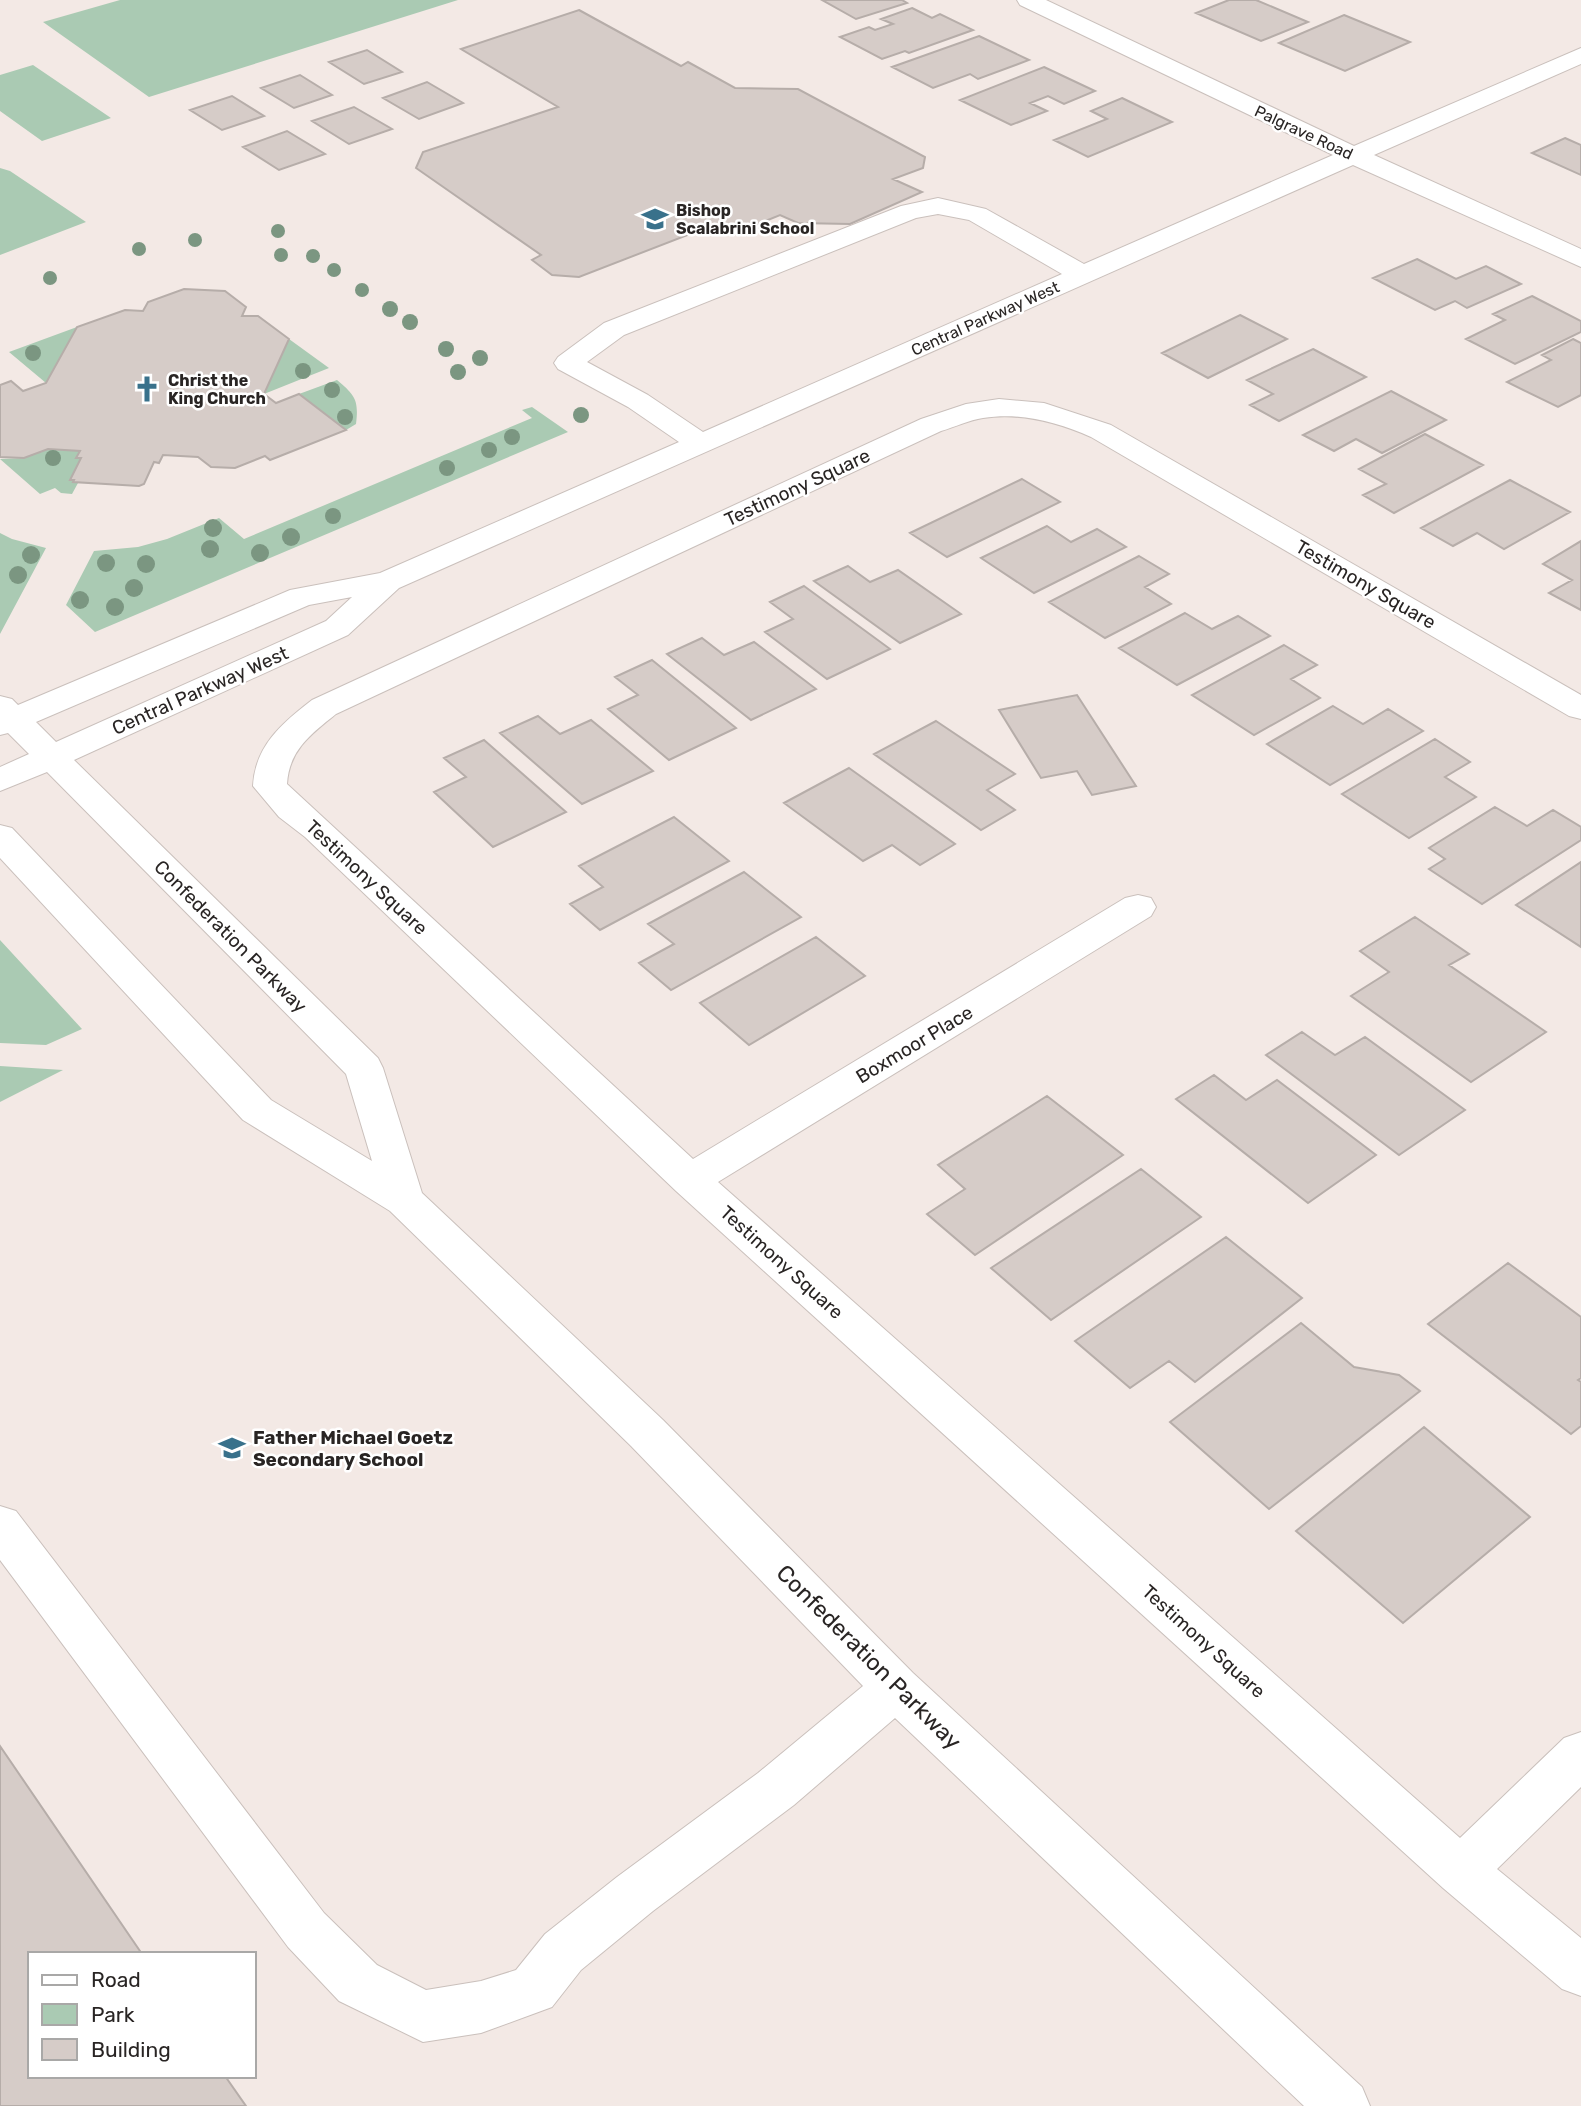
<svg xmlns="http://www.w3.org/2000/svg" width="1581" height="2106" viewBox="0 0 1581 2106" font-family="Rubik,sans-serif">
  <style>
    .green { fill: #aacab3 }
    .building { fill: #d6ccc8; stroke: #b6ada9; stroke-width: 2 }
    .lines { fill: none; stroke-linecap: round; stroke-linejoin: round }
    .minor-casing { stroke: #cac0bc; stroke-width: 2 }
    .minor { fill: #fff; fill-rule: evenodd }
    .tree { fill: #7b9681 }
    .labels { text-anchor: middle; stroke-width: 5; stroke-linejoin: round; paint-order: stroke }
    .far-street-label { font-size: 16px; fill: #292524; stroke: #fff }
    .far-poi-label { font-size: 16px; font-weight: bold; fill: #292524; stroke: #fff; text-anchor: start }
    .street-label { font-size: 19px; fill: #292524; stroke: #fff }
    .poi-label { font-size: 19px; font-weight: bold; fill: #292524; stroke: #fff; text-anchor: start }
    .near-street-label { font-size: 23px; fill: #292524; stroke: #fff }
  </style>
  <rect width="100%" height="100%" fill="#f3e9e5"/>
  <path class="green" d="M120,0H458L149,97L43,22Z
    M33,65L111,118L42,141L0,111V75Z
    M0,168L10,171L86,222L0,255Z
    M77,327L46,383L9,352Z
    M289,339L329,368L264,394Z
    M337,380C355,395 359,400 356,424L346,430L299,394Z
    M532,407L568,432L95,632L66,605L94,551L138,547L167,539L219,518L244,539L532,418L522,410Z
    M48,449L80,451L76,458H81L70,480L78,483L72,494L61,493L55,488L40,494L0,459L24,458Z
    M0,533L12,539L46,548L0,634Z
    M0,940L82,1029L46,1045L0,1043Z
    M0,1066L63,1070L0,1102Z"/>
  <path class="building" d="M822,0H902L907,3L856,19Z
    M1229,0H1256L1308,22L1261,41L1196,13Z
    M912,8L932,18L940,14L973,30L909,53L905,51L882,59L840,37L869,27L875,30L893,24L881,19Z
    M579,10L681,66L688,62L735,88L798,89L925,157L923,168L893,179L922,192L850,224L798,223L780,215L748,228L708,227L579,277L552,275L532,260L541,255L416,168L423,152L558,107L461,49Z
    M1344,15L1410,42L1345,71L1279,43Z
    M979,36L1029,60L978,79L970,74L933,88L892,67Z
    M367,50L402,72L364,84L329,62Z
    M1044,67L1095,91L1064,104L1048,96L1030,103L1047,111L1011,125L960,100Z
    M300,75L332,95L294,108L261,88Z
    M427,82L463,103L419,119L383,98Z
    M232,96L264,116L222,130L190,110Z
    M1122,98L1172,122L1088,157L1054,140L1107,119L1091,111Z
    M354,107L392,129L349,144L312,121Z
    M287,131L325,154L279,170L243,147Z
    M1565,138L1581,145V175L1532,153Z
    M1417,259L1456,279L1486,266L1521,284L1467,308L1455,301L1435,310L1373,278Z
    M184,289L225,291L246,307L242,316H258L289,339L264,394L276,403L299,394L346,430L270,460L265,456L235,468L211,467L198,457L163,455L159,463L154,462L144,484L139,486L73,482L74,480H70L81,458H76L80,451L48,449L24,458L0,457V385L11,381L23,391L46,383L77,327L125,310L143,311L148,302Z
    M1532,296L1581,321V332L1515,364L1466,339L1505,320L1493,314Z
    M1240,315L1287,339L1208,378L1162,353Z
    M1573,339L1581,343V395L1558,407L1507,382L1551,360L1542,355Z
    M1313,349L1366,377L1279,421L1250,405L1273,394L1247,380Z
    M1391,391L1446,420L1382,453L1356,439L1334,451L1303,435Z
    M1425,434L1483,465L1394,513L1363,495L1386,484L1359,469Z
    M1022,479L1060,502L947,557L910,533Z
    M1510,480L1570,512L1504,549L1477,533L1453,546L1421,528Z
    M1047,526L1071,542L1097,529L1126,547L1034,593L981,558Z
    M1581,541V610L1549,593L1572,580L1543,564Z
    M1139,556L1169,574L1145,587L1171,604L1105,638L1049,602Z
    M848,566L870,582L898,570L961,614L900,643L814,581Z
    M804,586L890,649L827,679L765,632L793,619L770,602Z
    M1185,613L1212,629L1238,616L1270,636L1177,685L1119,648Z
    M702,638L724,655L754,642L816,689L751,720L667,654Z
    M1284,645L1317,665L1291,679L1320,698L1254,735L1192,695Z
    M652,660L736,728L669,760L608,709L638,695L615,677Z
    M1077,695L1136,786L1092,795L1077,771L1041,778L999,710Z
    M1333,706L1363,724L1388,709L1423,731L1330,785L1267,744Z
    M538,716L560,734L591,720L653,771L582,804L500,733Z
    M936,721L1015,774L987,790L1015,810L981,830L874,754Z
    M1435,739L1470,762L1445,777L1476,797L1409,838L1342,794Z
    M484,740L566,812L493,847L434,792L466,777L444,758Z
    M849,768L955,844L920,865L892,845L863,861L784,803Z
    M1495,807L1527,826L1553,810L1581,827V840L1482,904L1429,869L1445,859L1429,848Z
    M674,817L729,861L600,930L570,904L603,887L579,866Z
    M1581,862V947L1516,905Z
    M744,872L801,917L671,990L639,963L674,944L648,924Z
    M1415,917L1469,954L1449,965L1546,1032L1471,1082L1351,996L1389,972L1360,951Z
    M816,937L865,976L749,1045L700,1003Z
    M1302,1032L1335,1055L1365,1037L1465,1110L1399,1155L1266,1055Z
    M1214,1075L1246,1100L1277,1080L1376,1155L1308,1203L1176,1099Z
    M1047,1096L1123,1155L975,1255L927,1214L965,1189L938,1165Z
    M1141,1169L1201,1217L1051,1320L991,1268Z
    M1226,1237L1302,1298L1195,1382L1169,1361L1130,1388L1075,1341Z
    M1508,1263L1581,1317V1378L1578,1380L1581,1382V1426L1571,1434L1428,1324Z
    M1301,1323L1354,1367L1399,1375L1420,1391L1269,1509L1170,1422Z
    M1424,1427L1530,1517L1403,1623L1296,1531Z
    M0,1746L142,1954H30V2076H225L246,2106H0Z"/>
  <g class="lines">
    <g class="minor-casing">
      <path id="minor" d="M1017,0H1046L1354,146L1581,48V64L1374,155L1581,249V267L1353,165L399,588L348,635L74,760L378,1058L383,1068L422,1193L663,1420L913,1673L1362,2087L1370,2106H1304L895,1718L794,1805L653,1911L581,1970L552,2007L533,2014L481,2033L423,2042L339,2001L288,1947L0,1560V1506L16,1511L324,1913L377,1965L426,1990L481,1981L516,1970L545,1934L617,1877L758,1773L863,1686L631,1446L390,1211L243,1120L0,858V825L12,828L271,1100L372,1161L346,1074L47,772L0,791V767L29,754L8,733L0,735V696L12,699L18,705L290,590L380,573L679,442L628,407L558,369L554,363L558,357L604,323L901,206L938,198L986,209L1084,264L1333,155L1020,5ZM938,214L969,220L1062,274L703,432L648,395L587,362L624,335L916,218ZM352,597L326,621L56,742L36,722L309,605Z
        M999,399L1044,403L1111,425L1581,695V719L1569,716L1091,437C1057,422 1021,412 983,418C969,420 955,427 941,431L336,714C311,734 289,750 287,784L693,1159L1125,898L1138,895L1151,898L1156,907L1151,916L718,1182L1460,1838L1564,1738L1581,1732V1787L1497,1869L1581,1938V1996L1562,1989L1443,1888L676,1191L305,837L279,817L253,786C255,746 282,723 312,700L921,419L966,404Z"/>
    </g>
    <use href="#minor" class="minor"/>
  </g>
  <g class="tree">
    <circle cx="278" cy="231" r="7"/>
    <circle cx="195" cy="240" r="7"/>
    <circle cx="139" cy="249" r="7"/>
    <circle cx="281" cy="255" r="7"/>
    <circle cx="313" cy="256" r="7"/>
    <circle cx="334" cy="270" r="7"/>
    <circle cx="50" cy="278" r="7"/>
    <circle cx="362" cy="290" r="7"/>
    <circle cx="390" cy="309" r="8"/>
    <circle cx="410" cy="322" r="8"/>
    <circle cx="446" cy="349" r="8"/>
    <circle cx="33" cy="353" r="8"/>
    <circle cx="480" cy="358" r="8"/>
    <circle cx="303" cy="371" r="8"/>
    <circle cx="458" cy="372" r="8"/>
    <circle cx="332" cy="390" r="8"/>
    <circle cx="581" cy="415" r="8"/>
    <circle cx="345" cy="417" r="8"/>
    <circle cx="512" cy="437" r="8"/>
    <circle cx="489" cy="450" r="8"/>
    <circle cx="53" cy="458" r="8"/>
    <circle cx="447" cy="468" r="8"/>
    <circle cx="333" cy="516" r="8"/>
    <circle cx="213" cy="528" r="9"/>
    <circle cx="291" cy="537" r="9"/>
    <circle cx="210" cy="549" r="9"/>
    <circle cx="260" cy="553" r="9"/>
    <circle cx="31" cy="555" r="9"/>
    <circle cx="106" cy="563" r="9"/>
    <circle cx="146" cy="564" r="9"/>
    <circle cx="18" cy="575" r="9"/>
    <circle cx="134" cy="588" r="9"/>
    <circle cx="80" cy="600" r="9"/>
    <circle cx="115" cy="607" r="9"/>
  </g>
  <defs>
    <g id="school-bare" transform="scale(2.1)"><path d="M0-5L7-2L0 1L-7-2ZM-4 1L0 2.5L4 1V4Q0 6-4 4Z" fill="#39718b" stroke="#fff" stroke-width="2.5" paint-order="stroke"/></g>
    <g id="church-bare" transform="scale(2.1)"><path d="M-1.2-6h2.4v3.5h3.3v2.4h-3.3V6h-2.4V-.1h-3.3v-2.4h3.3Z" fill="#39718b" stroke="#fff" stroke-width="2.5" paint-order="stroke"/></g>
  </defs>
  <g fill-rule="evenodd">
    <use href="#school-bare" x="655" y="219"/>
    <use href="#church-bare" x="147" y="389"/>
    <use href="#school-bare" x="232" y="1448"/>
  </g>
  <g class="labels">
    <g class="far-street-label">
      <text transform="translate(1304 132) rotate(25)" y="6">Palgrave Road</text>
      <text transform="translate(985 318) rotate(-24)" y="6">Central Parkway West</text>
    </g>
    <g class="far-poi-label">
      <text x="676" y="216">Bishop<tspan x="676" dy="18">Scalabrini School</tspan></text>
      <text x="168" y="386">Christ the<tspan x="168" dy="18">King Church</tspan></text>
    </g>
    <g class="street-label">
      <text transform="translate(797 487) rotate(-25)" y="7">Testimony Square</text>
      <text transform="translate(1366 584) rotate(30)" y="7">Testimony Square</text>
      <text transform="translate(200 690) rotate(-24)" y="7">Central Parkway West</text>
      <text transform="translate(367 877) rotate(43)" y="7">Testimony Square</text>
      <text transform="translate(231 936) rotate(45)" y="7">Confederation Parkway</text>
      <text transform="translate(914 1044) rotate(-31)" y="7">Boxmoor Place</text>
      <text transform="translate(782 1262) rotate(42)" y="7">Testimony Square</text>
      <text transform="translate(1204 1641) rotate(42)" y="7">Testimony Square</text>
    </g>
    <g class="poi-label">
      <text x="253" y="1444">Father Michael Goetz<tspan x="253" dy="22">Secondary School</tspan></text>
    </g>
    <g class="near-street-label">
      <text transform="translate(869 1657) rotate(45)" y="8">Confederation Parkway</text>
    </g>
  </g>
  <rect x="28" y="1952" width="228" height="126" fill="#ffffff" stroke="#a9a8a7" stroke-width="2"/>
  <rect x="42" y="1975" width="35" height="10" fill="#ffffff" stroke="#a9a8a7" stroke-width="2"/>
  <text x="91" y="1987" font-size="21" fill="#292524">Road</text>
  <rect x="42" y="2004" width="35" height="21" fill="#aacab3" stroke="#a9a8a7" stroke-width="2"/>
  <text x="91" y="2022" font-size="21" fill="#292524">Park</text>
  <rect x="42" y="2039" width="35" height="21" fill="#d6ccc8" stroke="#a9a8a7" stroke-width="2"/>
  <text x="91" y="2057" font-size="21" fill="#292524">Building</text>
</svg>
